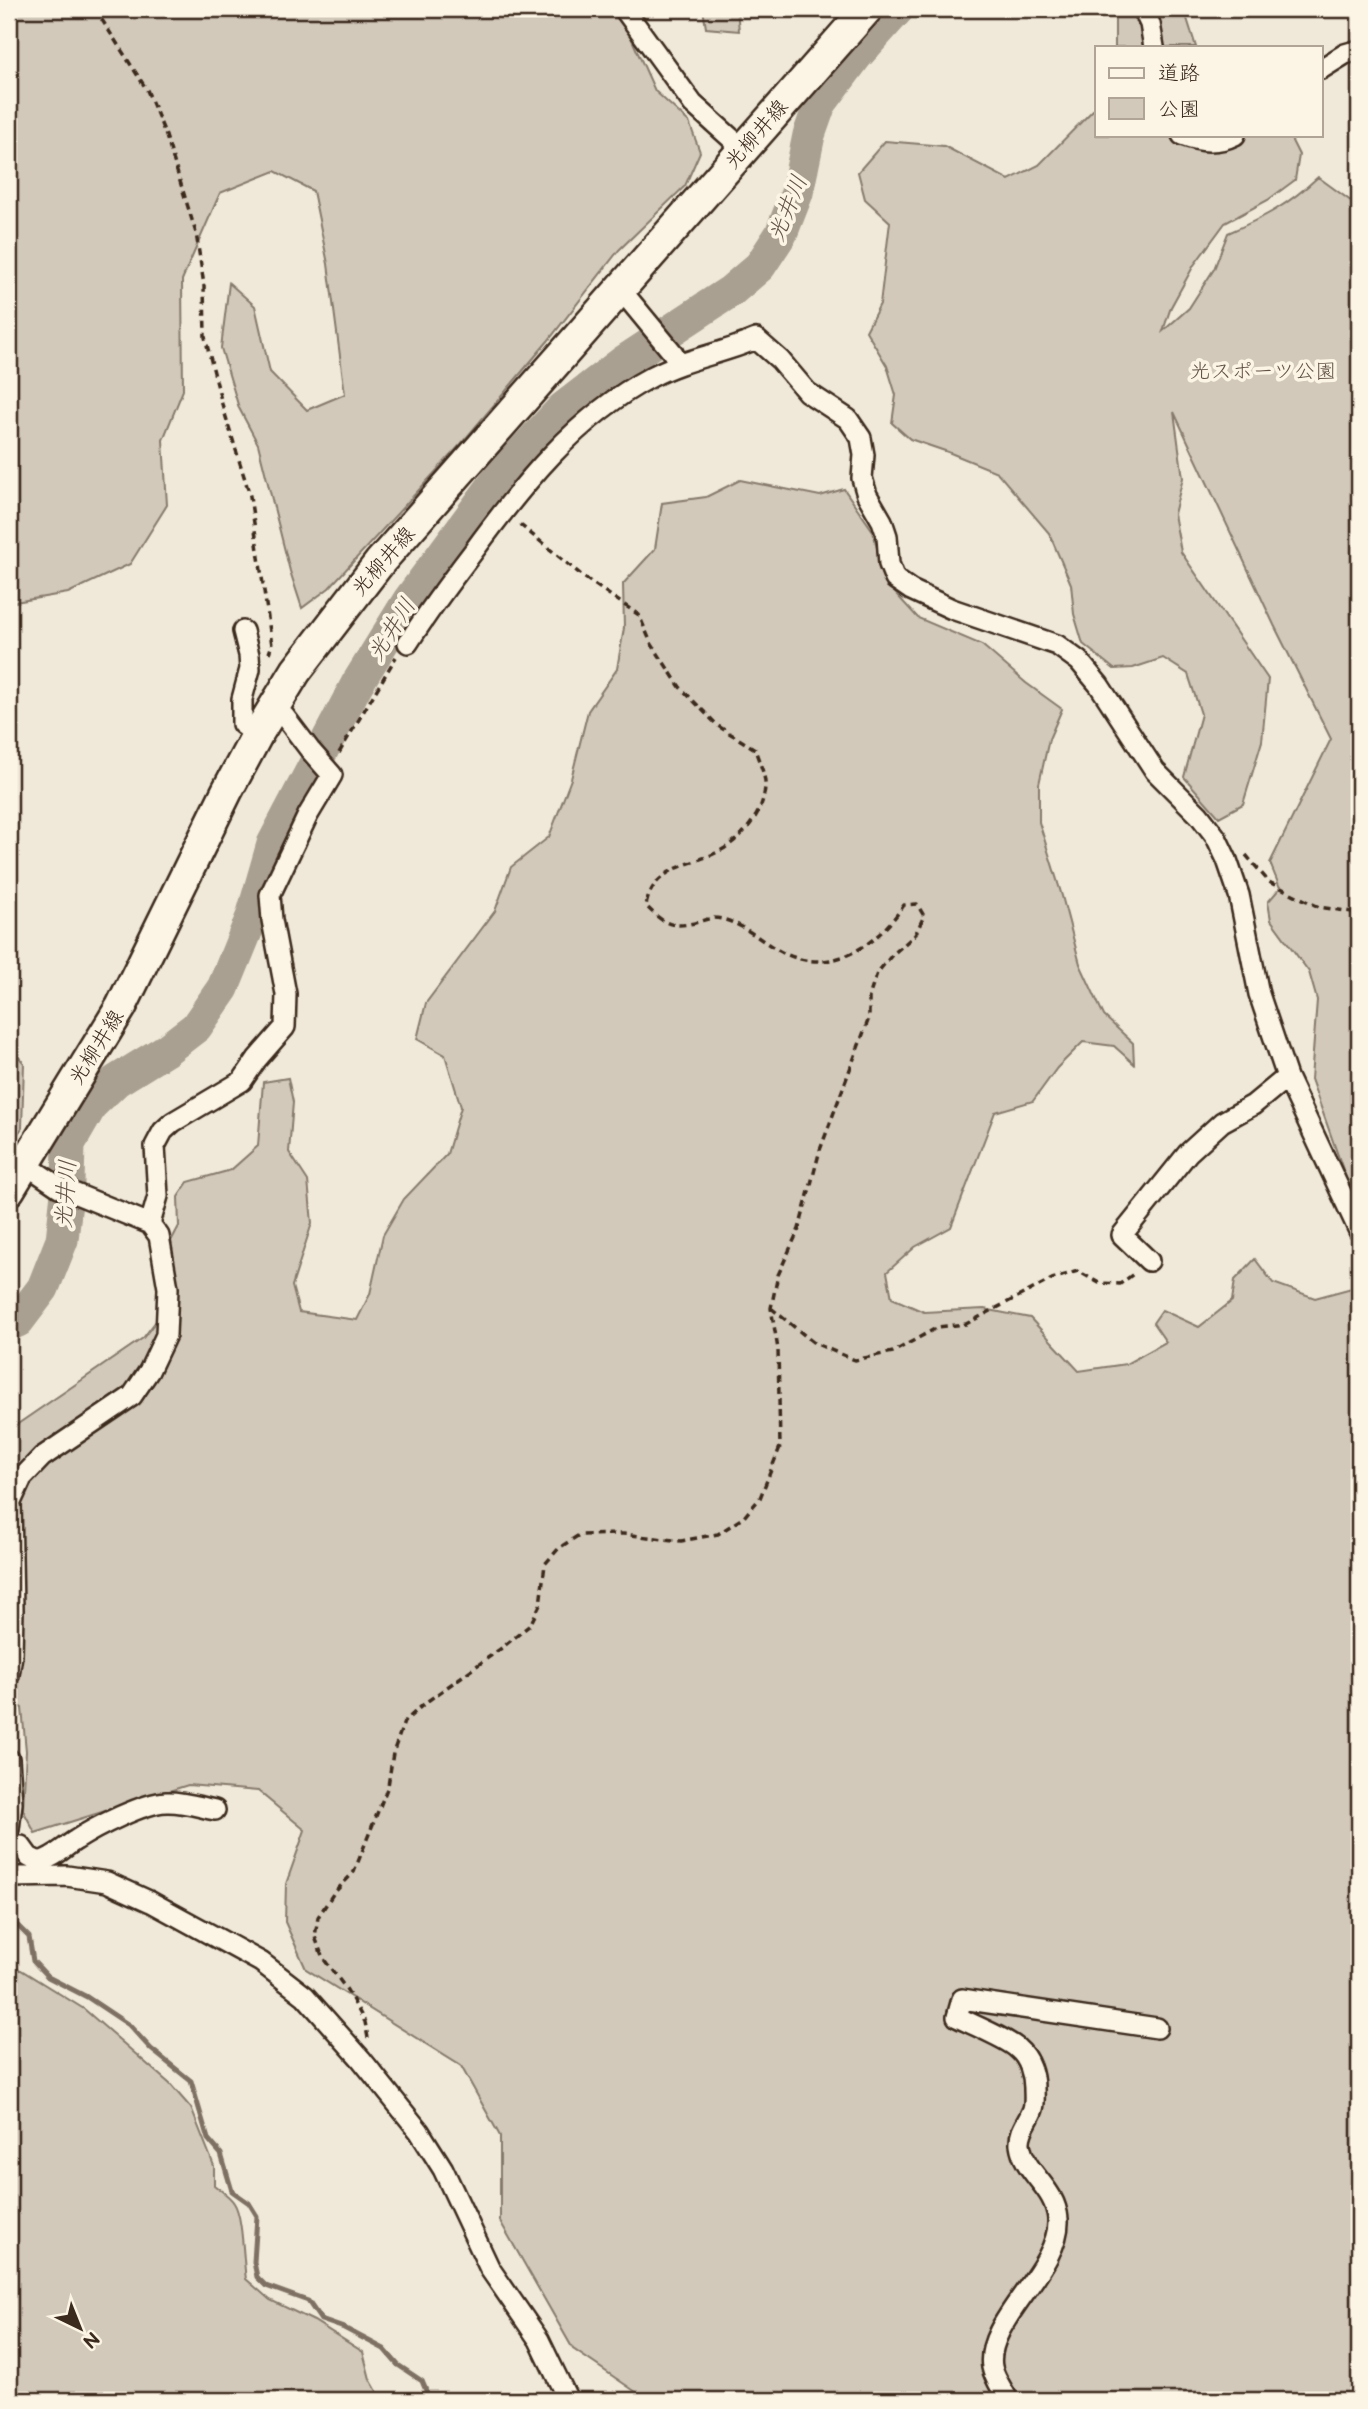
<svg xmlns="http://www.w3.org/2000/svg" width="1368" height="2409" viewBox="0 0 1368 2409" font-family="'Balsamiq Sans','Klee One',sans-serif">
  <style>
    .green { fill: #d2c9ba; stroke: #867a6c; stroke-width: 2 }
    .lines { fill: none; stroke-linecap: round; stroke-linejoin: round }
    .stream { stroke: #7e7163; stroke-width: 5 }
    .river { stroke: #aaa091; stroke-width: 33 }
    .street-casing { stroke: #3b2a1e; stroke-width: 24 }
    .primary-casing { stroke: #3b2a1e; stroke-width: 35 }
    .path { stroke: #3b2a1e; stroke-width: 3.5; stroke-dasharray: 7 5; stroke-linecap: butt }
    .street { stroke: #fcf5e5; stroke-width: 19 }
    .primary { stroke: #fcf5e5; stroke-width: 30 }
    .labels { text-anchor: middle; stroke-width: 7; stroke-linejoin: round; paint-order: stroke }
    .street-label { font-size: 21px; fill: #3b2a1e; stroke: #fcf5e5 }
    .park-label { font-size: 21px; fill: #615245; stroke: #fcf5e5 }
    .water-label { font-size: 23px; font-style: italic; fill: #625346; stroke: #fcf5e5 }
  </style>
  <rect width="100%" height="100%" fill="#f0e9d9"/>
  <filter id="ink" filterUnits="userSpaceOnUse"><feTurbulence type="fractalNoise" baseFrequency=".0143" numOctaves="2"/><feDisplacementMap in="SourceGraphic" scale="14" xChannelSelector="R" yChannelSelector="G"/><feConvolveMatrix kernelMatrix="1 2 1 2 8 2 1 2 1" color-interpolation-filters="sRGB"/></filter>
  <g filter="url(#ink)">
    <path class="green" d="M9,9H637L629,33L655,91L689,122L700,152L685,186L619,250L548,341L461,444L329,588L302,608L290,571L258,444L239,408L221,348L229,283L255,306L270,372L307,410L345,394L328,264L313,191L275,171L220,193L182,280L183,390L163,440L167,505L130,564L68,593L9,603Z
      M703,9H737L739,31L706,28Z
      M1115,9H1184L1196,47H1115Z
      M1097,106V135H1289L1299,155L1295,180L1268,200L1225,223L1194,265L1171,307L1163,331L1189,308L1214,269L1228,233C1265,217 1288,205 1318,177L1359,207V1202L1352,1195L1311,1079L1317,1000L1309,972L1271,920L1268,902L1280,888L1270,863L1331,739L1274,625L1174,412L1183,478L1174,514L1181,552L1268,679L1262,741L1243,804L1219,817L1184,777L1201,714L1188,674L1163,658L1133,668L1114,669L1083,644L1074,614L1071,584L1049,533L997,472L948,452L910,439L892,423L896,395L887,366L866,331L880,304L890,222L865,199L858,172L885,141L944,146L1009,180L1039,165Z
      M740,480L820,496L844,489L873,531L885,582L918,618L982,645L1026,683L1062,709L1049,739L1039,784V822L1062,896L1080,964L1104,1016L1133,1043L1134,1064L1114,1046L1083,1042L1057,1068L1033,1101L995,1112L951,1227L915,1247L887,1272L892,1298L924,1312L984,1309L1030,1318L1079,1371L1126,1364L1166,1342L1153,1323L1162,1310L1199,1327L1232,1301L1235,1280L1255,1259L1273,1283L1315,1298L1359,1286V2400H638L636,2392L573,2349L500,2221V2136L461,2066L306,1969L285,1922L286,1884L305,1830L258,1791L188,1785L35,1833L23,1810L26,1751L22,1708L9,1702V1430L143,1338L175,1296L170,1243L179,1226L178,1197L188,1182L231,1170L258,1146L263,1082L288,1078L293,1102L289,1152L308,1181L312,1223L292,1286L299,1312L357,1320L370,1294L383,1235L404,1199L447,1154L461,1107L445,1055L417,1039L426,1003L495,911L511,867L549,837L571,779L588,711L617,669L624,628L623,584L655,549L662,503L706,497Z
      M9,1046L24,1063L22,1128L9,1146Z
      M9,1967L21,1970L84,2009L170,2084L191,2108L214,2166V2185C220,2190 230,2196 234,2203C243,2216 243,2261 246,2279L270,2300L314,2321L363,2352L370,2379L382,2400H9Z"/>
    <g class="lines">
      <path class="stream" d="M9,1920L14,1922L29,1937L33,1961L48,1977L87,1997L129,2025L151,2049L191,2081L208,2139L221,2154L232,2191L249,2203L257,2216L254,2262L257,2277L266,2286L308,2301L321,2320L344,2328L384,2349L398,2365L422,2381L430,2400"/>
      <path class="river" d="M9,1325L18,1321L43,1288L62,1240L68,1183L69,1144L92,1104L116,1081L166,1050L196,1027L223,988L252,917L273,844L357,684L409,600L501,475L563,408L623,362L731,291L760,266L781,234L797,193L809,135L820,104L856,56L898,9"/>
      <g class="street-casing">
        <path id="street" d="M624,9L693,104L743,149
          M1143,9L1150,24L1154,47
          M1321,69L1345,54L1359,50
          M1182,135C1201,142 1217,144 1235,135
          M621,290L673,353L678,364
          M243,631L249,655L250,669L242,699V724L257,735
          M408,643C428,612 450,582 473,552C522,485 576,417 651,377C684,359 722,354 756,339L780,360L807,392L848,419L861,438L864,455L862,478L867,495L882,521L887,536L889,564L895,579L911,590L952,609L1057,645L1079,661L1099,685L1155,771L1199,815L1216,837L1227,860L1239,895L1259,994L1287,1077L1359,1231
          M150,1224L158,1196L155,1146L163,1131L173,1122L242,1081L257,1059L285,1027L286,994L272,920L270,895L308,815L332,775L310,750L285,717L273,709
          M1149,1261L1122,1235L1188,1153L1222,1122L1253,1105L1287,1077
          M9,1675L12,1655L13,1610L11,1502L22,1478L42,1457L132,1396L149,1371L166,1335L168,1288L159,1236L150,1224L59,1187L25,1164
          M9,1759L12,1803L9,1829
          M9,1849L12,1846H21L29,1857L39,1862C54,1858 63,1848 76,1840C96,1827 143,1803 166,1802C182,1801 200,1807 215,1810
          M9,1877L67,1876L107,1882L151,1902L261,1962L305,1996L361,2059L419,2131L443,2169L490,2269L539,2340L568,2400
          M1008,2400C1003,2390 994,2378 992,2367C984,2321 1061,2269 1058,2219C1055,2186 1024,2174 1020,2144C1019,2130 1029,2121 1033,2109C1035,2103 1034,2094 1034,2088C1034,2075 1029,2058 1018,2049C1008,2039 971,2024 957,2017L962,1999L1157,2028"/>
      </g>
      <g class="primary-casing">
        <path id="primary" d="M9,1190L121,1007L227,791L257,735L296,671L380,562L867,9"/>
      </g>
      <path class="path" d="M95,9L147,90L166,136L196,233L204,285L205,337L222,404L250,496L272,645L269,653
        M339,753L396,657
        M1246,855L1269,882L1319,907L1359,913
        M771,1308L814,1343L855,1360L893,1352L938,1327L966,1324L1052,1279L1078,1271L1099,1283L1120,1284L1136,1272
        M368,2038L365,2022L347,1990L323,1958L315,1937L318,1917L333,1894L354,1872L388,1786L393,1753L404,1722L425,1703L503,1647L530,1625L540,1605L545,1564L559,1548L579,1535L623,1534L681,1541L718,1534L744,1517L760,1498L780,1447L778,1349L771,1308L778,1275L799,1229L820,1150L869,1018V997L877,973L892,955L915,935L924,916L917,904L904,905C874,949 827,979 776,949C757,938 737,919 714,918C709,918 702,921 698,922C672,929 664,924 646,906C653,864 696,866 725,848C746,834 764,811 765,786C766,775 758,760 755,749L718,726L680,687L651,643L639,615L585,578L518,523"/>
      <use href="#street" class="street"/>
      <use href="#primary" class="primary"/>
    </g>
  </g>
  <g class="labels">
    <g class="street-label">
      <text transform="translate(756 134) rotate(-49)" y="7">光柳井線</text>
      <text transform="translate(383 561) rotate(-49)" y="7">光柳井線</text>
      <text transform="translate(96 1047) rotate(-58)" y="7">光柳井線</text>
    </g>
    <g class="park-label">
      <text x="1263" y="378">光スポーツ公園</text>
    </g>
    <g class="water-label">
      <text transform="translate(787 208) rotate(-68)" y="8">光井川</text>
      <text transform="translate(391 629) rotate(-58)" y="8">光井川</text>
      <text transform="translate(65 1194) rotate(-86)" y="8">光井川</text>
    </g>
  </g>
  <rect width="1368" height="2409" fill="none" stroke="#fcf5e5" stroke-width="35"/>
  <rect x="18" y="18" width="1333" height="2374" fill="none" stroke="#3b2a1e" stroke-width="2.5" filter="url(#ink)"/>
  <rect x="1095" y="46" width="228" height="91" fill="#fcf5e5" stroke="#afa495" stroke-width="2"/>
  <rect x="1109" y="68" width="35" height="10" fill="#fcf5e5" stroke="#afa495" stroke-width="2"/>
  <text x="1158" y="80" font-size="21" fill="#3b2a1e">道路</text>
  <rect x="1109" y="98" width="35" height="21" fill="#d2c9ba" stroke="#afa495" stroke-width="2"/>
  <text x="1158" y="116" font-size="21" fill="#3b2a1e">公園</text>
  <g transform="translate(80 2328) rotate(137)" stroke="#fcf5e5" stroke-width="5" paint-order="stroke">
  <path d="M0-5L12 26L0 18L-12 26Z" fill="#3b2a1e"/>
  <text y="-10" font-size="19" font-weight="bold" text-anchor="middle" fill="#3b2a1e">N</text>
  </g>
</svg>
